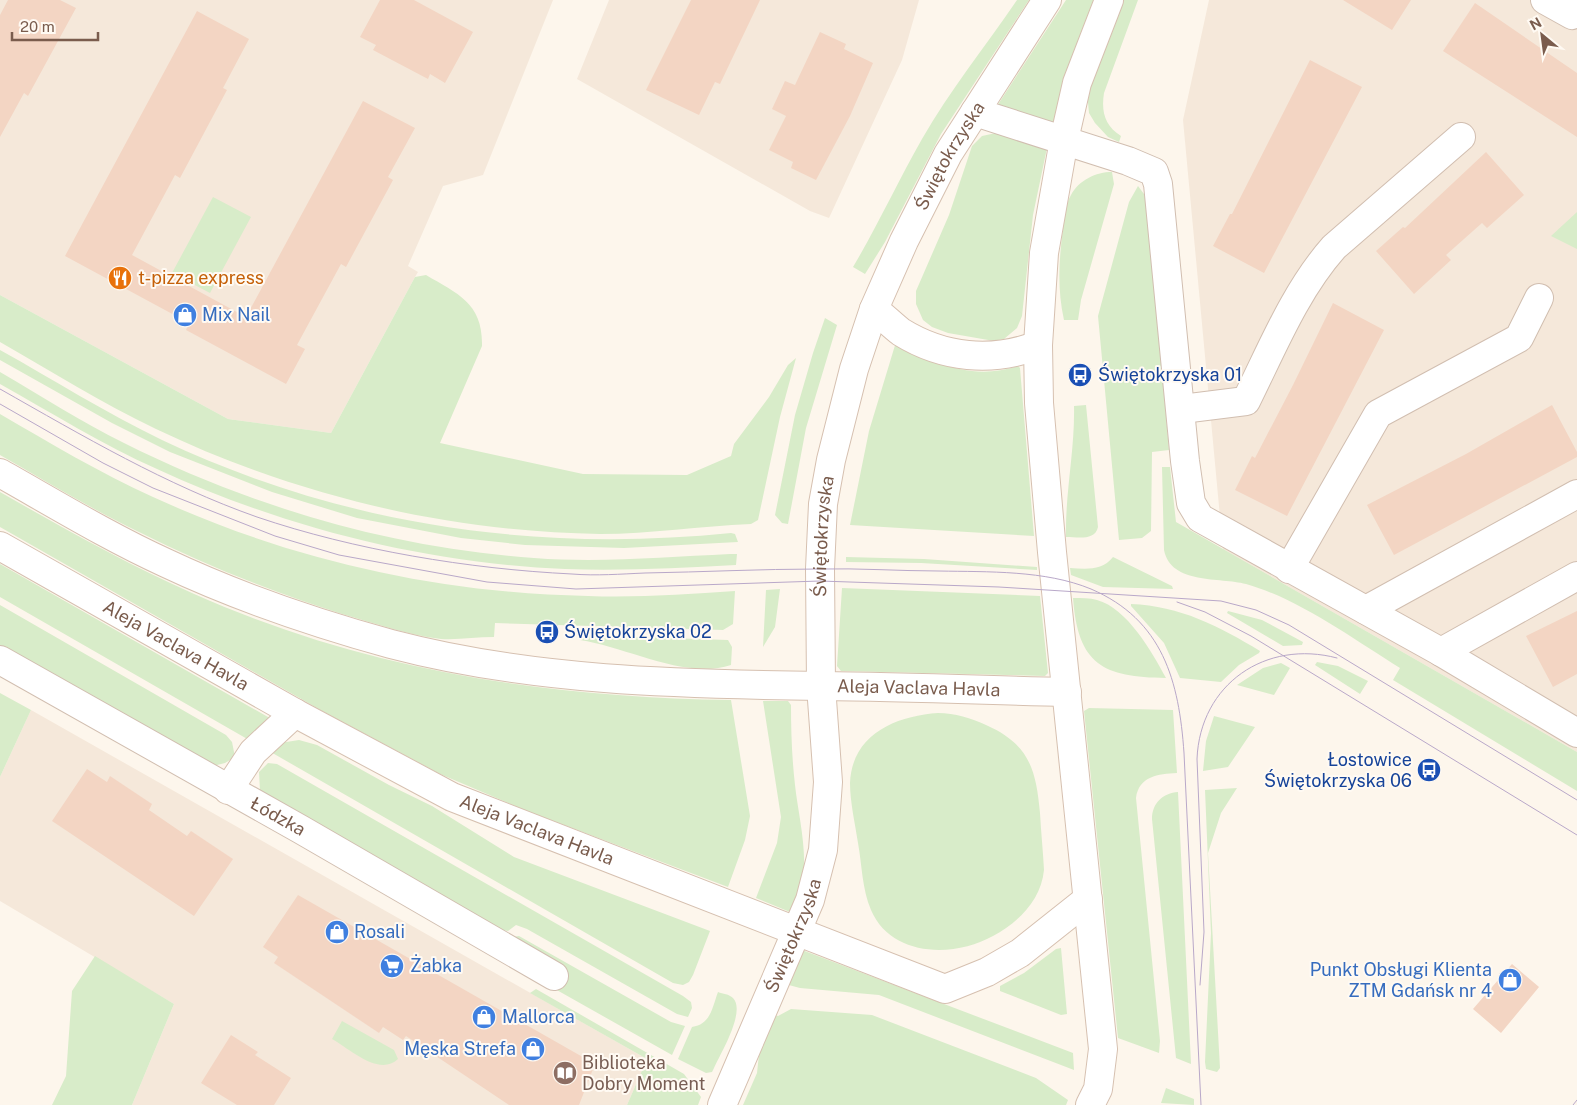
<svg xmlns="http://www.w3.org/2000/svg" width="1577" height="1105" viewBox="0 0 1577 1105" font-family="'Public Sans',sans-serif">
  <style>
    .residential { fill: #f5e8da }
    .green { fill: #d8ecc9 }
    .building { fill: #f3d5c3 }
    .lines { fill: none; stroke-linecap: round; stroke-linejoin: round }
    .minor-casing { stroke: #d1beb0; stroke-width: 30 }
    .secondary-casing { stroke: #d6c0b0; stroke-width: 30 }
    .minor { stroke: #fff; stroke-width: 28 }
    .secondary { stroke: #fff; stroke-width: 28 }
    .tram { stroke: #b9a8c9; stroke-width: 1 }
    .labels { text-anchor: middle; stroke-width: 4; stroke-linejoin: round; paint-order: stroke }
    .street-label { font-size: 18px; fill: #7a5c4d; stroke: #fffaf3 }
    .food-label { font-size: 18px; fill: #c56008; stroke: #fffaf3; text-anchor: start }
    .shop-label { font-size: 18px; fill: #366cbe; stroke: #fffaf3; text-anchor: start }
    .transit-label { font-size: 18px; fill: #164399; stroke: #fffaf3; text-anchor: start }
    .education-label { font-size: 18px; fill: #785e54; stroke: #fffaf3; text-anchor: start }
  </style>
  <rect width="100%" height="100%" fill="#fdf6ec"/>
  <path class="residential" d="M0,0H553L483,175L443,186L408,266L418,272L415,277L331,433L228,419L0,295Z
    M609,0H919L902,60L829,218L810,211L577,79Z
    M1209,0H1577V752L1223,549L1183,120Z
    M31,710L647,1059L627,1105H132L174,1004L0,901V777Z"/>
  <path class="green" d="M1017,0H1029L941,134L885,242L865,274L853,267C878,225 898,181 922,139C950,90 985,47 1017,0Z
    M1066,0H1098L1054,123L997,106Z
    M1121,0H1138L1104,93C1101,112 1105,126 1121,136L1119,142L1108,137L1095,123L1089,113L1087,92Z
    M996,133L1047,148L1033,215L1022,316L1017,328L1004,339L994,341L948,333L932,327L923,320L916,304V291L949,215L972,146L982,136Z
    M1112,172L1114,184L1081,300L1078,320H1064C1057,288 1059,260 1063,228C1065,217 1065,205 1071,195C1079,180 1096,172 1112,172Z
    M1138,186L1144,194L1148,208L1169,450L1152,452L1151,531L1142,538L1119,540L1098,316L1129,202Z
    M213,197L251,217L210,293L172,273Z
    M1577,212V249L1551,236Z
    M426,275C458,294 483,303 482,346L440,443L583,474L687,475L731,456L734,444L769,397L788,365L796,358L780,417L758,520L751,524C700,526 651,534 600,534C447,532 294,495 156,429C102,403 52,372 0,342V295L228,419L331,433L415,277Z
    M825,318L837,325L806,428L788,524L782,523L775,515L795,415L813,353Z
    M896,342C934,364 973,381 1018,366L1020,368L1034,536L850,525L869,431Z
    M0,350C54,380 106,413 162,440C342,525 534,553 731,533L735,534L738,542L624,548L525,545L461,538L357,518L272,492L170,452L112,423L0,360Z
    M0,372C41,396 82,422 124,443C252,507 391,548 534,558C600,563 665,557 730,554H737L736,565C679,568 622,571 565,569C424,563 285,528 157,469C103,445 52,413 0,384Z
    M1086,405L1098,527C1095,541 1078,537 1066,537C1065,493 1075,450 1074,406Z
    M0,414C50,443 100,473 153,497C290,560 437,593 588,596C637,598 686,594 735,591L733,624L723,630L495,623L494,637C476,637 459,640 441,639C408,635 374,623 342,614C273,592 204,565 139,532C91,509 46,481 0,455Z
    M1162,467H1170L1176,522L1577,752V791L1393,680L1400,668C1353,639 1299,599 1246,584C1220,577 1171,585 1164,550Z
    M0,492C63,528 125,563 192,593C365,670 543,697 731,700L750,816L745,840L728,887L527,811L440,774L324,712L0,527Z
    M846,557L924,559L1037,567V570L921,563L846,562Z
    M1113,557L1172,586L1173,589L1103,587L1071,575L1070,568C1086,569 1102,571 1113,557Z
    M0,564L268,717L270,718L249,740L0,597Z
    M842,588L1040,596L1048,673L1045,676L841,671L837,666Z
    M780,589L775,627L763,647L766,590Z
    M1073,598C1081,598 1090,598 1097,600C1127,608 1152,652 1166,678C1103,677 1078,665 1073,598Z
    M1131,604C1180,606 1219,626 1260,651L1259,653L1239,665L1221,682L1180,678L1164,643L1131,606Z
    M0,605L226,735L232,742L235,757L225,763L213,766L0,646Z
    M1228,611L1262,620L1303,642L1302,645L1283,646L1227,613Z
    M580,635L728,640L732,647L731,665C685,680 627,647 580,640Z
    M1317,662L1338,666L1368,681L1360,694L1315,665Z
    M1281,663L1290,668L1274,695L1237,685L1263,668Z
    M0,693L31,710L0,777Z
    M763,701H788L791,705C791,732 792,759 795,785C799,823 816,879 790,912L756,898L777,843L781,817Z
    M1089,708L1173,710L1177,773C1158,774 1139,776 1136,798L1160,1041L1159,1053L1118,1038L1084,711Z
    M938,713C955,713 971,718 986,725C1029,744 1036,769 1040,813C1041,832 1043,851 1044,870C1041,900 1019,922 993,936C954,958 891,957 871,910C862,889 862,865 858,843C855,823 850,802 850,783C852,734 896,716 938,713Z
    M1214,716L1255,727L1228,767L1203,771L1206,741Z
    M299,740L317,745L389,785L432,806L514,857L710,931L693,975L689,982L683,985L673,983L269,751L280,743Z
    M268,763L277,764L683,996L691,1002L692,1008L688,1017L677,1014L527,929L516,925L508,931L503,930L262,794L260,791L259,772Z
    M1237,788L1221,813L1208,853L1220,1068L1217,1072L1206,1069L1205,1062L1211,933L1205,790Z
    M1178,792L1191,1064L1176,1058L1152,819C1152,803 1163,793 1178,792Z
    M519,936L671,1022L685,1026L672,1055L555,989L566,969L513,937Z
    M1061,948L1067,1014L1061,1015L1000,991V986L1024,973L1056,949Z
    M802,950L1073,1053L1074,1070L879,995L800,988L785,984Z
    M95,956L174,1004L132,1105H52L66,1076L72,991Z
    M536,989L684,1074L701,1097L698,1105H627L647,1059L530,993Z
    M718,992C723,994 729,994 733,998C746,1011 721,1053 714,1068L712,1072L706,1073L678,1059L692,1027C711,1024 712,1008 718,992Z
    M791,1009L872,1015L1036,1078L1068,1100L1066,1105H743L757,1073L760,1045L772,1014L778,1016Z
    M342,1021L394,1050L398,1059C379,1077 350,1049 332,1039Z
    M1166,1088L1194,1099V1105L1161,1103Z"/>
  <path class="building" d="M8,0H60L76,8L28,96L24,93L0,137V15Z
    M380,0H414L473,32L445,83L430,74L428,79L373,50L376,45L360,37Z
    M691,0H760L720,84L715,82L699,115L646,90Z
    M1343,0H1411L1392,30Z
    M1475,3L1577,73V137L1443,51Z
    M197,11L249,39L223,88L227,90L180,178L175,175L132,255L246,317L363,101L415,128L388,177L393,180L346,267L341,264L297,345L305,349L286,384L186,330L189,323L65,256Z
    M820,32L846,44L844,49L873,63L850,116L816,180L791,168L793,162L769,150L786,116L772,109L785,81L795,85Z
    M1310,60L1362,87L1264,273L1213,246L1230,214H1232Z
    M1486,152L1524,195L1487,228L1482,223L1446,255L1451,260L1414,294L1376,251L1403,227L1405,228Z
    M1333,303L1384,330L1287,516L1235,490L1252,456L1255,458L1293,385Z
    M1552,405L1577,452V457L1394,555L1367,505L1466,454Z
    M1577,611V674L1553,687L1526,636Z
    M87,769L107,782L110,776L152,804L149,810L187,836L191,831L233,859L194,916L52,821Z
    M298,895L595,1064L579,1105H509L406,1036L403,1040L383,1027L379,1033L274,963L278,957L263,947Z
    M1512,964L1539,987L1501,1033L1473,1009Z
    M231,1035L258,1052L255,1055L291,1078L274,1105H237L201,1083Z"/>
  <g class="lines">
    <g class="minor-casing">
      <g id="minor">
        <path d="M1545,0L1572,15L1577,12"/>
        <path d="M975,112L1128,161L1154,172L1158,184L1185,461L1191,503L1200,518L1441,652L1577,733"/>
        <path d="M1182,409L1246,401C1272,349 1295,291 1334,247L1461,137"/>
        <path d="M1289,569L1378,414L1519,338L1539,298"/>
        <path d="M1366,610L1577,494"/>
        <path d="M1441,652L1577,576"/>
        <path id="s1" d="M0,660L300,829L554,976"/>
      </g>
    </g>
    <g class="secondary-casing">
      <g id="secondary">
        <path d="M874,309C883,316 892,325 901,332C943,358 992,363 1038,345"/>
        <path id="s2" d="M0,473C55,504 109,537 166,563C238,597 315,623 391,644C532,681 677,684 822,686C904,687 985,690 1067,692"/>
        <path id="s3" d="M0,546L295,713L452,797L945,989L987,972L1020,953L1088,899"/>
        <path d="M228,790L253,752L295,713"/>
        <path id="s4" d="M722,1105L810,900L823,850L828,782L821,686L820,569L823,504L831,460L854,369L874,309L904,241L948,154L1047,0"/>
        <path d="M1090,1105L1098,1089L1103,1049L1052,552L1039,403L1038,345L1044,253L1064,140L1077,83L1109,0"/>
      </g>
    </g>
    <use href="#minor" class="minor"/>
    <use href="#secondary" class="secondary"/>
    <path class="tram" d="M0,389C83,436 166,485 257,517C354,550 469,569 572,574C596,576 621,574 645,573C703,572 761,569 819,569C859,568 899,571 939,571C988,572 1045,570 1091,589C1163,620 1179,681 1184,753L1201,1105
      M0,404L103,463L153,488L275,536L339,555L487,582L576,589L820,581L999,587L1221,601L1256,610L1289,625L1577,800
      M1177,602L1205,612L1251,636L1577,835
      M1200,985L1204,932L1197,759C1200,684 1266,639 1337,658
      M1573,1105L1577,1100"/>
  </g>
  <defs>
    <g id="restaurant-disc" transform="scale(1.25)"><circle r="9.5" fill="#e8710a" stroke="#fffaf3"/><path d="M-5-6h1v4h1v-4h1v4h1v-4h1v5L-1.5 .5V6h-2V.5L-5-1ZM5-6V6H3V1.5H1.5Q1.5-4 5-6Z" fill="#fff"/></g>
    <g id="shop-disc" transform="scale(1.25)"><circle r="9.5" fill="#3f7fe0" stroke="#fffaf3"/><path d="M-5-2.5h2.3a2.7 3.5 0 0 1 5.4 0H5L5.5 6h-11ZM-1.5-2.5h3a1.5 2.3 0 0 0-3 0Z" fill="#fff"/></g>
    <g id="bus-disc" transform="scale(1.25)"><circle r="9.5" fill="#1a4fb4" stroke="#fffaf3"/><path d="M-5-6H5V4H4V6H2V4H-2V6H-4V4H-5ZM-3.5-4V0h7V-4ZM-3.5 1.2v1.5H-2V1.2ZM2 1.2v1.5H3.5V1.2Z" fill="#fff"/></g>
    <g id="supermarket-disc" transform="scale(1.25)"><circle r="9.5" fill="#3f7fe0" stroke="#fffaf3"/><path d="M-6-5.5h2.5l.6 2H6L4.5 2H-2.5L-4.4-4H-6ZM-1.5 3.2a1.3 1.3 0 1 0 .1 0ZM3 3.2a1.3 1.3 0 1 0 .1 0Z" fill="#fff"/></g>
    <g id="library-disc" transform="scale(1.25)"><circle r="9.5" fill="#8d6e63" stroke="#fffaf3"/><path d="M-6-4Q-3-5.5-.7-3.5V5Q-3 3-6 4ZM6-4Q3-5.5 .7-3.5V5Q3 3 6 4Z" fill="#fff"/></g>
  </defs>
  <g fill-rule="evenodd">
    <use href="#restaurant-disc" x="120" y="278"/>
    <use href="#shop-disc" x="185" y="315"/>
    <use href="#bus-disc" x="1080" y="375"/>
    <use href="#bus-disc" x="547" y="632"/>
    <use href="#bus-disc" x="1429" y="770"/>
    <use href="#shop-disc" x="337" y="932"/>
    <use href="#supermarket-disc" x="392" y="966"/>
    <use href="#shop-disc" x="1510" y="980"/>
    <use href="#shop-disc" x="484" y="1017"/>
    <use href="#shop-disc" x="533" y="1049"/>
    <use href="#library-disc" x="565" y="1073"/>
  </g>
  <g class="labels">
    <g class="street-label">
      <text dy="6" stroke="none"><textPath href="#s4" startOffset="994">Świętokrzyska</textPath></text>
      <text dy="6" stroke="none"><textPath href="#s4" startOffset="589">Świętokrzyska</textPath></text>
      <text dy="6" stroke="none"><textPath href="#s3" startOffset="202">Aleja Vaclava Havla</textPath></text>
      <text dy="6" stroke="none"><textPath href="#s2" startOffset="959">Aleja Vaclava Havla</textPath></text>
      <text dy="6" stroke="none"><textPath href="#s1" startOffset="319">Łódzka</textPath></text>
      <text dy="6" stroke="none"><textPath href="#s3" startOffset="608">Aleja Vaclava Havla</textPath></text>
      <text dy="6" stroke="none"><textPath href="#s4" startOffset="184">Świętokrzyska</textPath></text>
    </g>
    <g class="food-label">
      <text x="138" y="284">t-pizza express</text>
    </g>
    <g class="shop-label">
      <text x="202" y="321">Mix Nail</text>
      <text x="354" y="938">Rosali</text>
      <text x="410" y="972">Żabka</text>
      <text x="1492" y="976" text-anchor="end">Punkt Obsługi Klienta<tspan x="1492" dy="21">ZTM Gdańsk nr 4</tspan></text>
      <text x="502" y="1023">Mallorca</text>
      <text x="516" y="1055" text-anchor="end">Męska Strefa</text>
    </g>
    <g class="transit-label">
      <text x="1098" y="381">Świętokrzyska 01</text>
      <text x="564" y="638">Świętokrzyska 02</text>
      <text x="1412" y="766" text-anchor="end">Łostowice<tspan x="1412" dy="21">Świętokrzyska 06</tspan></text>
    </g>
    <g class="education-label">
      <text x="582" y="1069">Biblioteka<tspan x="582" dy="21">Dobry Moment</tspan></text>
    </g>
  </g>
  <g transform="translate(1542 35) rotate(331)" stroke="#fffaf3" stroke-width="4" paint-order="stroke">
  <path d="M0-4L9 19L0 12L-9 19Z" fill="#7a5c4d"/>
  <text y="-8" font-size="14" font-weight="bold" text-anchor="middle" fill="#7a5c4d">N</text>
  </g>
  <path d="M12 32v8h86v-8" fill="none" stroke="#7a5c4d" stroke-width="2.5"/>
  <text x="20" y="32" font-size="15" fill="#7a5c4d" stroke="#fffaf3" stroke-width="4" paint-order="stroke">20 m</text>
</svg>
